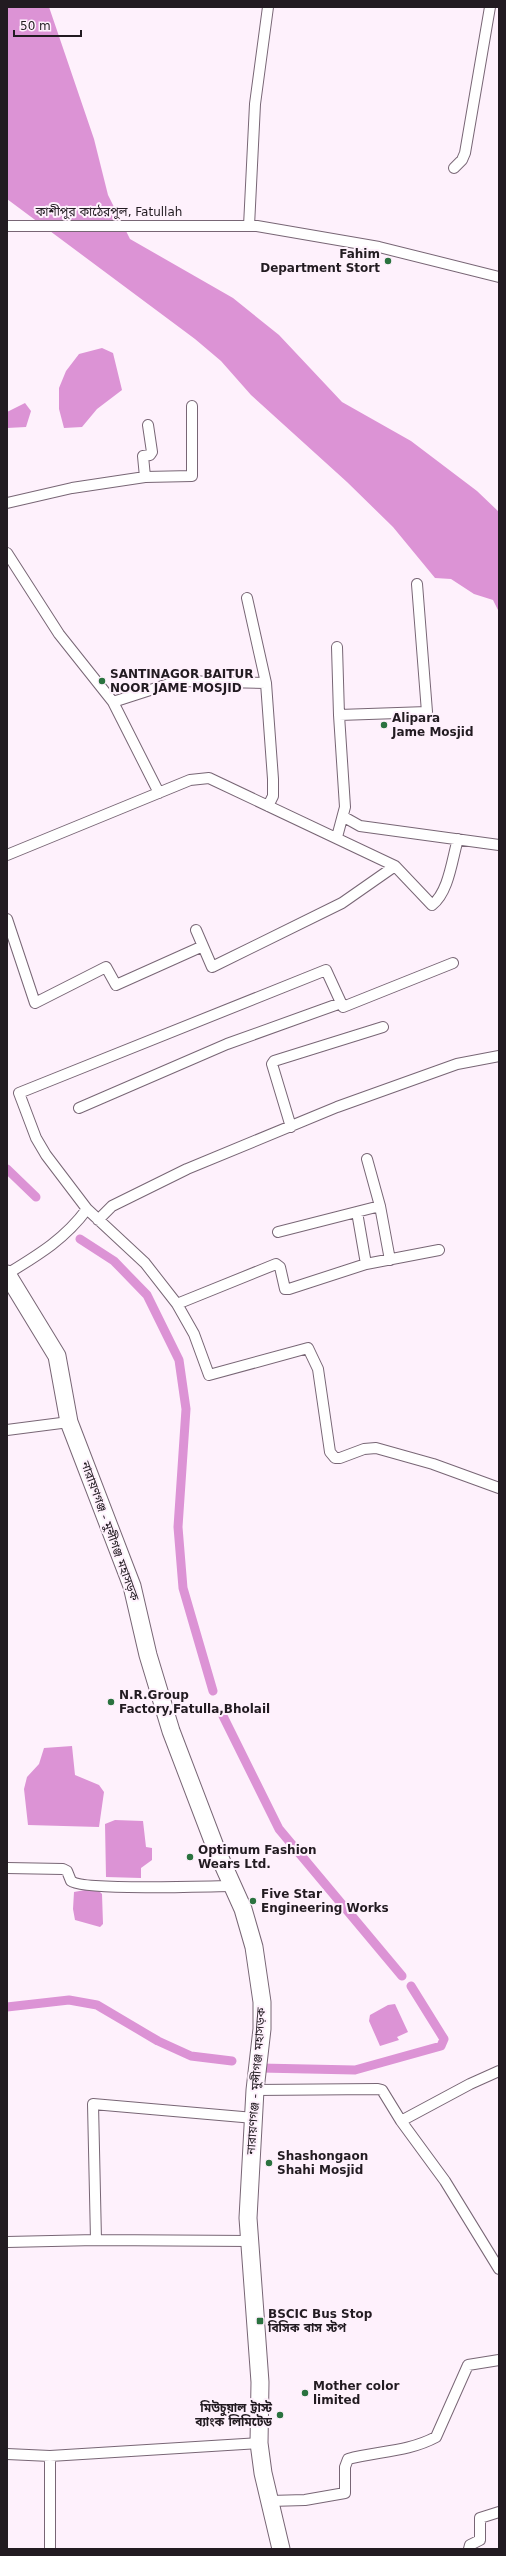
<svg xmlns="http://www.w3.org/2000/svg" width="506" height="2556" viewBox="0 0 506 2556" font-family="'DejaVu Sans','Noto Sans Bengali',sans-serif">
  <style>
    .water { fill: #dc93d5 }
    .lines { fill: none; stroke-linecap: round; stroke-linejoin: round }
    .canal { stroke: #dc93d5; stroke-width: 9 }
    .minor-casing { stroke: #786675; stroke-width: 12 }
    .primary-casing { stroke: #786675; stroke-width: 19 }
    .minor { stroke: #fff; stroke-width: 10 }
    .primary { stroke: #fff; stroke-width: 17 }
    .poi-dot { fill: #2a723f; stroke: #fef1fc; stroke-width: 1.5 }
    .labels { text-anchor: middle; stroke-width: 4; stroke-linejoin: round; paint-order: stroke }
    .street-label { font-size: 12px; fill: #221b21; stroke: #fef1fc }
    .poi-label { font-size: 12px; font-weight: bold; fill: #221b21; stroke: #fef1fc; text-anchor: start }
  </style>
  <rect width="100%" height="100%" fill="#fef1fc"/>
  <path class="water" d="M7,7H49L94,139L108,195L130,239L233,298L279,335L342,402L411,441L477,491L499,512V612L493,600L474,594L451,579L435,578L393,527L347,482L251,395L221,361L195,339L7,199Z
    M102,348L113,353L122,390L97,409L82,427L64,428L59,409V388L66,371L79,354Z
    M25,403L31,411L26,427L7,428V412Z
    M72,1746L75,1775L99,1785L104,1792L99,1827L28,1825L24,1789L27,1777L39,1764L44,1748Z
    M115,1820L143,1821L146,1847L152,1848V1860L141,1868V1878L106,1877L105,1824Z
    M85,1890H98L102,1894L103,1924L100,1927L75,1920L73,1909L74,1892Z
    M395,2004L408,2032L397,2037L399,2040L380,2046L369,2021L370,2015L388,2005Z"/>
  <g class="lines">
    <path class="canal" d="M7,1169L36,1197
      M80,1239L114,1261L147,1295L179,1360L186,1409L178,1527L183,1588L213,1691
      M223,1716L279,1829L402,1976
      M7,2007L69,2000L97,2005L158,2041L191,2056L232,2061
      M260,2068L355,2070L441,2046L444,2039L411,1986"/>
    <g class="minor-casing">
      <path id="minor" d="M454,168L462,160L465,153L490,7
        M7,226H257L379,247L499,277
        M249,226L255,104L268,7
        M145,477L143,456L150,455L152,452L148,425
        M7,503L72,488L145,477L192,476V406
        M7,553L59,634L113,702L159,793
        M247,598L266,683L273,779V796L268,806
        M337,647L339,715
        M113,702L178,681L266,683
        M344,817L360,826L499,845
        M337,837L345,807L339,715L427,712L417,584
        M7,855L190,780L209,778L395,866L432,905C449,892 452,859 458,839
        M7,919L35,1003L106,967L116,985L203,946
        M196,930L212,967L342,903L395,866
        M453,963L343,1007L326,970L19,1093L36,1138L46,1155L87,1209L145,1263L177,1304L194,1334L209,1375L308,1348L318,1369L330,1452L335,1458H340L364,1449L376,1448L433,1464L499,1488
        M79,1108L227,1044L341,1003
        M291,1127L272,1064L274,1061L383,1027
        M367,1159L380,1206
        M357,1212L366,1264
        M98,1220L112,1206L187,1169L337,1107L457,1064L499,1056
        M278,1232L380,1206L390,1260
        M7,1274C38,1255 65,1239 87,1209
        M177,1304L276,1264L280,1267L285,1289H289L366,1264L439,1250
        M7,1430L69,1422
        M7,1868L63,1869L67,1871L71,1881C83,1891 209,1886 233,1886
        M255,2090L378,2089L382,2090L401,2121L470,2084L499,2071
        M401,2121L445,2181L499,2269
        M96,2240L93,2104L254,2118
        M7,2242L96,2240L250,2241
        M7,2454L50,2456L259,2443
        M270,2501L305,2500L345,2493V2467L348,2459C378,2451 408,2452 436,2437L468,2365L499,2360
        M50,2549V2456
        M469,2549L470,2545L480,2540V2518L499,2512"/>
    </g>
    <g class="primary-casing">
      <path id="primary" d="M7,1274L57,1356L69,1422L132,1586L148,1655L171,1731L216,1849L243,1909L254,1947L262,2002V2029L255,2090L248,2218L260,2382L259,2443L263,2473L281,2549"/>
    </g>
    <use href="#minor" class="minor"/>
    <use href="#primary" class="primary"/>
  </g>
  <g class="poi-dot">
    <circle cx="388" cy="261" r="4"/>
    <circle cx="102" cy="681" r="4"/>
    <circle cx="384" cy="725" r="4"/>
    <circle cx="111" cy="1702" r="4"/>
    <circle cx="190" cy="1857" r="4"/>
    <circle cx="253" cy="1901" r="4"/>
    <circle cx="269" cy="2163" r="4"/>
    <rect x="256" y="2317" width="8" height="8" rx="2"/>
    <circle cx="305" cy="2393" r="4"/>
    <circle cx="280" cy="2415" r="4"/>
  </g>
  <g class="labels">
    <g class="street-label">
      <text x="109" y="216">কাশীপুর কাঠেরপুল, Fatullah</text>
      <text transform="translate(110 1531) rotate(70)" y="4">নারায়ণগঞ্জ - মুন্সীগঞ্জ মহাসড়ক</text>
      <text transform="translate(256 2081) rotate(-86)" y="4">নারায়ণগঞ্জ - মুন্সীগঞ্জ মহাসড়ক</text>
    </g>
    <g class="poi-label">
      <text x="380" y="258" text-anchor="end">Fahim<tspan x="380" dy="14">Department Stort</tspan></text>
      <text x="110" y="678">SANTINAGOR BAITUR<tspan x="110" dy="14">NOOR JAME MOSJID</tspan></text>
      <text x="392" y="722">Alipara<tspan x="392" dy="14">Jame Mosjid</tspan></text>
      <text x="119" y="1699">N.R.Group<tspan x="119" dy="14">Factory,Fatulla,Bholail</tspan></text>
      <text x="198" y="1854">Optimum Fashion<tspan x="198" dy="14">Wears Ltd.</tspan></text>
      <text x="261" y="1898">Five Star<tspan x="261" dy="14">Engineering Works</tspan></text>
      <text x="277" y="2160">Shashongaon<tspan x="277" dy="14">Shahi Mosjid</tspan></text>
      <text x="268" y="2318">BSCIC Bus Stop<tspan x="268" dy="14">বিসিক বাস স্টপ</tspan></text>
      <text x="313" y="2390">Mother color<tspan x="313" dy="14">limited</tspan></text>
      <text x="272" y="2412" text-anchor="end">মিউচুয়াল ট্রাস্ট<tspan x="272" dy="14">ব্যাংক লিমিটেড</tspan></text>
    </g>
  </g>
  <rect width="506" height="2556" fill="none" stroke="#221b21" stroke-width="16"/>
  <path d="M14 30v6h67v-6" fill="none" stroke="#221b21" stroke-width="2"/>
  <text x="20" y="30" font-size="12" fill="#221b21" stroke="#fef1fc" stroke-width="3" paint-order="stroke">50 m</text>
</svg>
